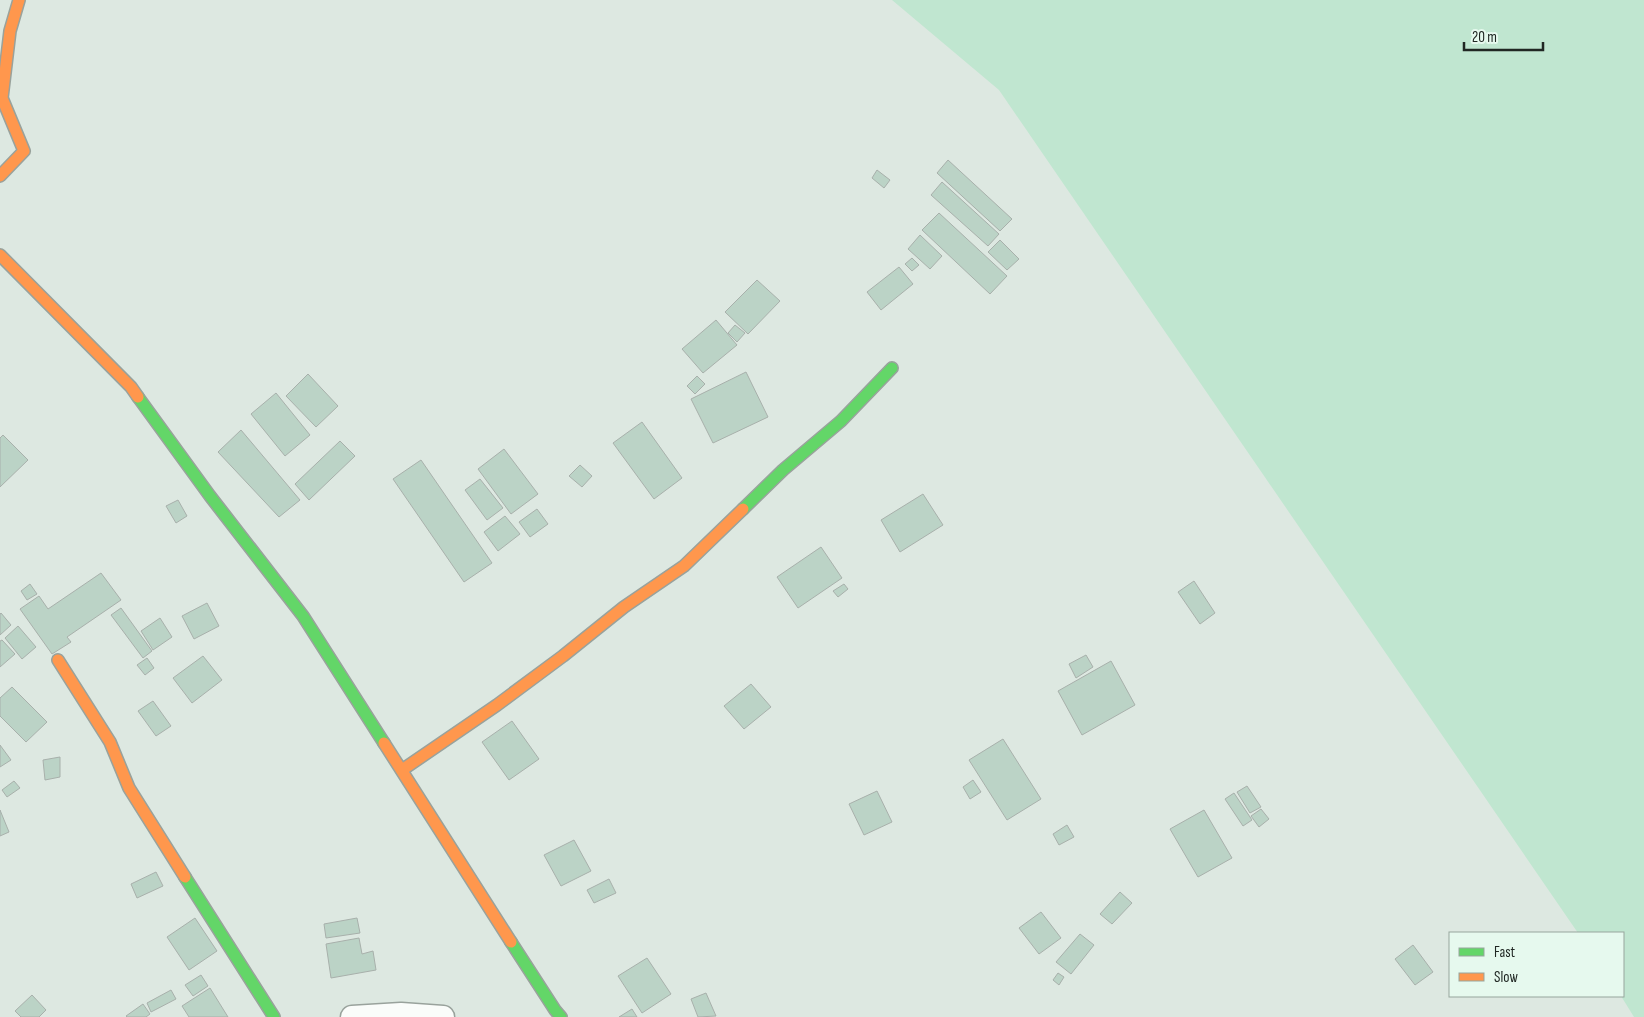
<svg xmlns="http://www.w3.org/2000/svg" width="1644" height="1017" viewBox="0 0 1644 1017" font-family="'Sofia Sans Condensed',sans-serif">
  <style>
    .green { fill: #c0e6d0 }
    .building { fill: #bbd3c6; stroke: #a8b0ab }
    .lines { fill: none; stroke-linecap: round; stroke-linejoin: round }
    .street-casing { stroke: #99a29c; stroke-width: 25 }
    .fast-casing { stroke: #99a29c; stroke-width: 14 }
    .slow-casing { stroke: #99a29c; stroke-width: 14 }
    .street { stroke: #fafcfa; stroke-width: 22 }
    .fast { stroke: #63d668; stroke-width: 11 }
    .slow { stroke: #ff974d; stroke-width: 11 }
  </style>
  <rect width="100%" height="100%" fill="#dde8e1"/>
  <path class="green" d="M892,0H1644V1017H1634L1621,996H1623V933H1578L999,90Z"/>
  <path class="building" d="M948,160L1012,219L1000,231L937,173Z
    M877,170L890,180L884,188L872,178Z
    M942,182L999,234L988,246L931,195Z
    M939,213L1007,276L990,294L922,230Z
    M920,235L942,256L930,269L908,249Z
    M1000,240L1019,259L1007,270L988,252Z
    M912,258L919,265L912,271L905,264Z
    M899,267L913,284L881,310L867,292Z
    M757,280L780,301L748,334L725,312Z
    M716,320L737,345L703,373L682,349Z
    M735,325L745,333L737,342L728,333Z
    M746,372L768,417L713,443L691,399Z
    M308,374L338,406L316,427L286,396Z
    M697,376L705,384L695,394L687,386Z
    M276,393L310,435L285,456L251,414Z
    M642,422L682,478L654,499L613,443Z
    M241,430L300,500L279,517L218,452Z
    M3,435L28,460L0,487V438Z
    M340,441L355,456L309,500L295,484Z
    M504,449L538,494L511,514L478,469Z
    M421,460L492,563L464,582L393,479Z
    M580,465L592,476L582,487L569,476Z
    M480,479L503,508L487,520L465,490Z
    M923,494L943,525L900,552L881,520Z
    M178,500L187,516L176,523L166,506Z
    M537,509L548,524L530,537L519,522Z
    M505,516L520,534L498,551L484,532Z
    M821,547L842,578L798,608L777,577Z
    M101,573L121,600L67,637L71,642L52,654L20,609L39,596L48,609Z
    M1194,581L1215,613L1200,624L1178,592Z
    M30,584L37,594L27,600L21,591Z
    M844,584L848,589L838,597L833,591Z
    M207,603L219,626L194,639L182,616Z
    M121,608L152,651L143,658L111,615Z
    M1,613L11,625L0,635V614Z
    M160,618L172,637L153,650L141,631Z
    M18,626L36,647L22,659L5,638Z
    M2,640L15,654L0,667V641Z
    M1086,655L1093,667L1076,678L1069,664Z
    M203,656L222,680L192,703L173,678Z
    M147,658L154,668L145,675L137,665Z
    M1111,661L1135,705L1082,735L1058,691Z
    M751,684L771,707L744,729L724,706Z
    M12,687L47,722L26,742L0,716V698Z
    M153,701L171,726L156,736L138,711Z
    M512,721L539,759L509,780L482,742Z
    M1003,739L1041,799L1007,820L969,760Z
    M0,745L11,760L0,767Z
    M60,757V777L45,780L43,760Z
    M973,780L981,792L970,799L963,787Z
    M14,781L20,788L7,797L2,790Z
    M1247,786L1261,807L1250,813L1237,792Z
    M877,791L892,822L864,835L849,804Z
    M1234,793L1252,820L1243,826L1225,799Z
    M1261,809L1269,819L1259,827L1251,816Z
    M0,810L9,832L0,836Z
    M1204,810L1232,858L1198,877L1170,829Z
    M1067,825L1074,837L1059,845L1053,834Z
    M574,840L591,871L561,886L544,855Z
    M156,872L163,886L137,898L131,884Z
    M609,879L616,893L594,903L587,890Z
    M1120,892L1132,903L1112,924L1100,914Z
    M1041,912L1061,938L1039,954L1019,928Z
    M195,918L217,951L189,970L167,937Z
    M357,918L360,933L326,938L324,924Z
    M1080,934L1094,945L1071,974L1056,962Z
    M359,938L362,954L373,951L376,970L331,978L326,944Z
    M1413,945L1433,972L1415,985L1395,959Z
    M647,958L671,994L642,1013L618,976Z
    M1058,973L1064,977L1059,985L1053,980Z
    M201,975L208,986L193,996L185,985Z
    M210,988L228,1017H189L182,1006Z
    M171,990L176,999L151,1012L147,1003Z
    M706,993L716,1016L698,1017L691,999Z
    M32,995L46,1010L39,1017H21L15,1011Z
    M143,1004L150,1014L146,1017H127L126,1016Z
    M632,1009L637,1017H619Z"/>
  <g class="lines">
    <g class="street-casing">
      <path id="street" d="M352,1017L401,1014L443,1017"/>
    </g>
    <g class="fast-casing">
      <path id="fast" d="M138,397L210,496L303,616L384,743
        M743,509L783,470L841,421L892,368
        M185,877L274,1017
        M511,942L555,1010L561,1017"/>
    </g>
    <g class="slow-casing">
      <path id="slow" d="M0,176L24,151L2,98L10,31L19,0
        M0,255L131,387L138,397
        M58,660L110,742L129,788L185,877
        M384,743L511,942
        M402,770L497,705L563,656L624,607L684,566L743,509"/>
    </g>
    <use href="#street" class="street"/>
    <use href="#fast" class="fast"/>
    <use href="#slow" class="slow"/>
  </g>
  <rect x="1449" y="932" width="175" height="65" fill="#e6f9ee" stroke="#97a59d"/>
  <rect x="1459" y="948" width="25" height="8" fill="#63d668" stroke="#97a59d"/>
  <text x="1494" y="957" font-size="15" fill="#202723">Fast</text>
  <rect x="1459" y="973" width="25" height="8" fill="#ff974d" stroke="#97a59d"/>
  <text x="1494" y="982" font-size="15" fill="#202723">Slow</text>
  <path d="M1464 42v8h79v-8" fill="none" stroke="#202723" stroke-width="2.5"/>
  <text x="1472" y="42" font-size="15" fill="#202723" stroke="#e6f9ee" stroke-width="4" paint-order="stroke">20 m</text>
</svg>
